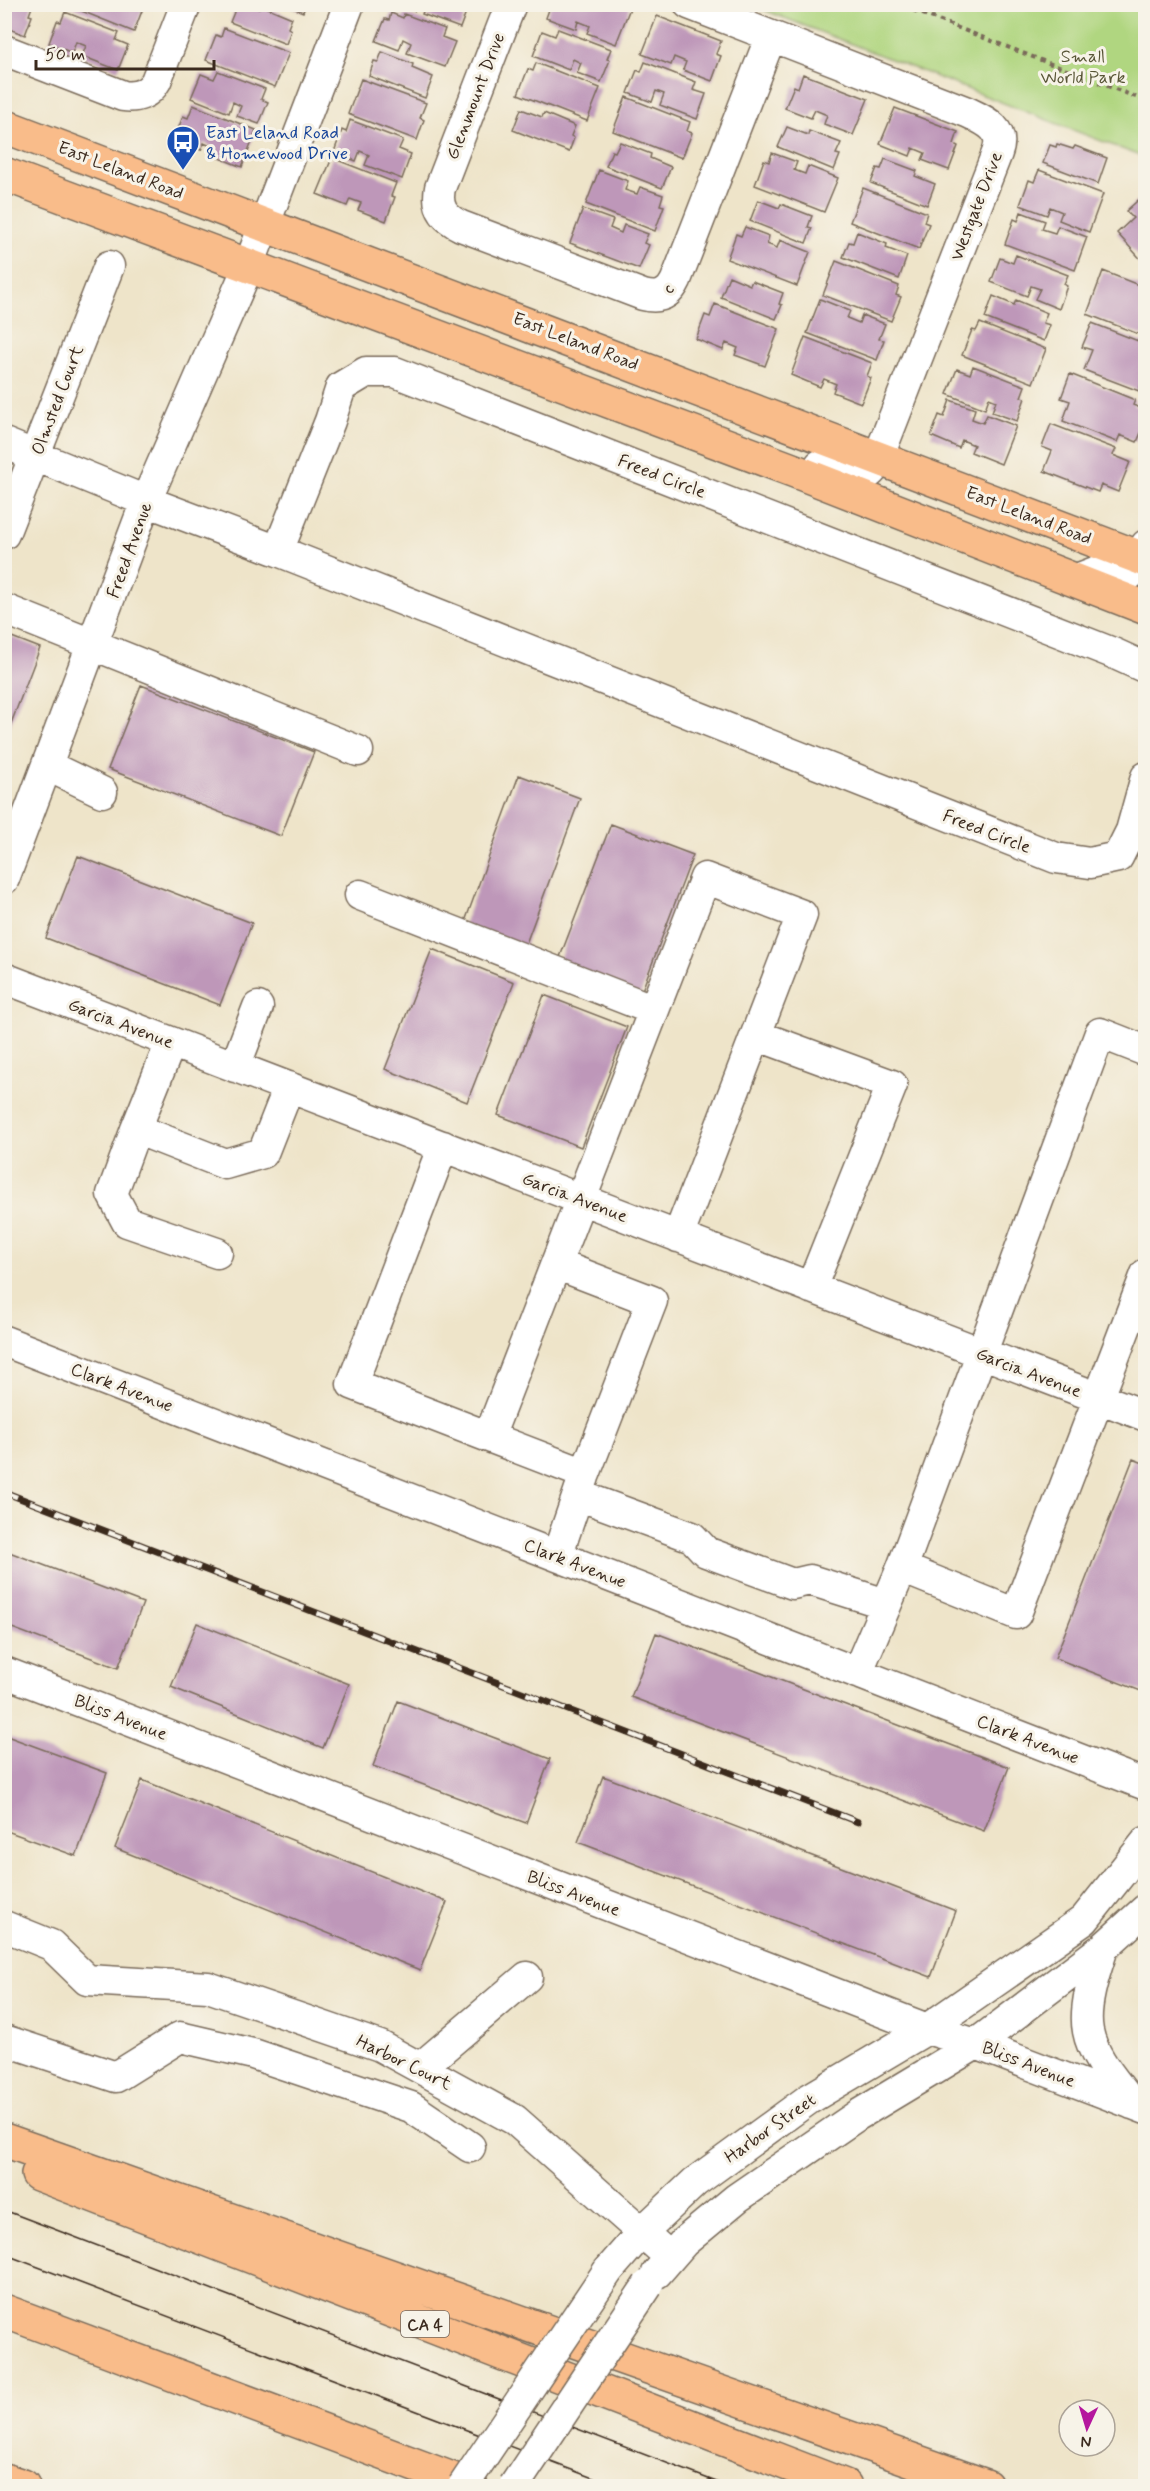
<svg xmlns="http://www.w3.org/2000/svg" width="1150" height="2491" viewBox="0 0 1150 2491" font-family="Mynerve,sans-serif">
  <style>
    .green { fill: #b0d680; stroke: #76804f; stroke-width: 1.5 }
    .building { fill: #be97b9 }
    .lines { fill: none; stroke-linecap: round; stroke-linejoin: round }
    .minor-casing { stroke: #7a6b5a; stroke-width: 33 }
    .major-casing { stroke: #7a6b5a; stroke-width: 36 }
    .highway-casing { stroke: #7a6b5a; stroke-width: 36 }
    .path { stroke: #7a6b5a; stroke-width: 4; stroke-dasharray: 4.5 4.5; stroke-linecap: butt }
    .minor { stroke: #fff; stroke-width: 30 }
    .major { stroke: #f9bc8a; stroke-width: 33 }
    .highway { stroke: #f9bc8a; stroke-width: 33 }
    .tram { stroke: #3b2a1e; stroke-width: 1.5 }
    .rail-casing { stroke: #3b2a1e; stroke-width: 7 }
    .rail { stroke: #f7f3e8; stroke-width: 4.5; stroke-dasharray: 14; stroke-linecap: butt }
    .minor-bridge-casing { stroke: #7a6b5a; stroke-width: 33; stroke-linecap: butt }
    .minor-bridge { stroke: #fff; stroke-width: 30 }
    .labels { text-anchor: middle; stroke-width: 6; stroke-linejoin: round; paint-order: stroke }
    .shield { fill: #f7f3e8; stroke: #73665b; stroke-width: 1.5 }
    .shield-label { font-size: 16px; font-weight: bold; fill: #3b2a1e }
    .park-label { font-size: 18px; fill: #585536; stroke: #f7f3e8 }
    .street-label { font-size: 18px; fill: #3b2a1e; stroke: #f7f3e8 }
    .transit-label { font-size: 18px; fill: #164399; stroke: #f7f3e8; text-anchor: start }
  </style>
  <rect width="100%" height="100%" fill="#f7f3e8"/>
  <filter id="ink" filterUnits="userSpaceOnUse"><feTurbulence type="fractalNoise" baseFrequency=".0167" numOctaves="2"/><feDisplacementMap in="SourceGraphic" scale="12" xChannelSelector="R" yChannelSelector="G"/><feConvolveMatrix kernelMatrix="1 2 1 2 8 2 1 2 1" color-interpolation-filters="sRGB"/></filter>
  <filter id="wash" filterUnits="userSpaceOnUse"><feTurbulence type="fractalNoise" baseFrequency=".008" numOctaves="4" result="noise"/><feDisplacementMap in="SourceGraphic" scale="24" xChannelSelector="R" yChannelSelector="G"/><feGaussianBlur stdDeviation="1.35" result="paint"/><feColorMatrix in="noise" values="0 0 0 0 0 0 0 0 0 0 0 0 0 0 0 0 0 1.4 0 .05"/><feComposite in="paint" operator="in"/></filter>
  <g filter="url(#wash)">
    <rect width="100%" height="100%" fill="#eee4c9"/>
    <path class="green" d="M751,5H1145V158Z"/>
    <g id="blocks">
      <path class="building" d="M4,4H33L29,15L32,16L25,35L4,27Z
        M64,4H135L143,8L134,32Z
        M283,4H306L303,12Z
        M399,4H417L414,11Z
        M426,4H469L460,28L422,14Z
        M551,4H622L630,8L616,44L587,33L590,26L578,21L576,29L546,18Z
        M237,5H247L259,9L261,5L292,18L288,28L291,30L286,44L230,22Z
        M65,12L119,33L116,40L128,45L118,70L82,56L86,46L76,42L72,53L49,43L57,21L61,22Z
        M391,13L403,18L404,14L445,29L442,37L455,42L445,67L407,53L411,43L403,39L399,50L376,41L385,19L389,20Z
        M657,16L721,41L716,54L721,56L712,81L683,70L686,62L674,57L671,65L642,54Z
        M224,28L289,53L275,87L206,60L216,35L221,37Z
        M558,29L611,49L607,59L610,60L601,82L577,73L581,63L573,59L569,70L533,56L542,31L555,36Z
        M382,52L413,64L412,68L433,77L425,98L369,76L374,61L378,62Z
        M645,62L696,82L693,90L706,94L697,119L660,105L664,94L656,91L652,102L628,93L637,70L641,72Z
        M536,63L600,88L587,121L518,94L528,69L533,71Z
        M218,71L265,89L261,99L268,102L259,124L237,116L241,106L233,102L229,113L191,98L201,74L214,79Z
        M803,74L868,99L853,135L824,124L827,115L815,110L811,118L785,108L794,86L798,88Z
        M361,79L426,103L420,118L424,120L417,140L348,114Z
        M626,97L690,122L687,131L692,133L682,158L613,131Z
        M193,105L256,130L242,167L212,155L215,148L204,143L201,150L174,140L183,116L188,118Z
        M895,108L958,132L954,144L958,146L949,170L922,160L925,153L913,148L910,156L880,144Z
        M521,109L542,117L544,113L575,126L571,136L574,138L569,152L513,130Z
        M350,120L403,140L399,149L411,154L402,179L365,165L369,155L360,151L356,161L334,152L342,130L346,132Z
        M787,127L808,135L809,131L841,143L836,154L840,155L834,170L778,147Z
        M620,142L651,154L650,158L671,167L662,188L606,166L612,151L615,152Z
        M1057,144L1073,149L1075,146L1107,158L1098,184L1043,163L1050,145L1056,147Z
        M772,153L797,162L794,170L805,174L808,166L838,178L824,212L755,185L764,160L769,162Z
        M332,158L396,183L391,196L395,197L386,221L358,210L361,203L350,199L347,206L317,194Z
        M885,159L917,171L915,176L935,184L927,205L871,183L877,168L881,169Z
        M599,170L628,181L625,190L637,194L640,187L663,195L660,205L664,206L655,231L586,204Z
        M1039,170L1103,194L1089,232L1059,220L1062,212L1050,207L1047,215L1020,205L1029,180L1034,182Z
        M863,188L927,213L924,222L929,224L919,249L850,222Z
        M1144,195L1146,196V265L1117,233L1133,218L1126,211Z
        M758,200L779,208L781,204L812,216L808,227L812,228L806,243L750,221Z
        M583,209L613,220L610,228L621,233L624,225L648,234L644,243L649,245L639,269L570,243Z
        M1021,212L1045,221L1042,229L1055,233L1058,226L1087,237L1075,270L1005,244L1014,219L1018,221Z
        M745,227L769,236L767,244L777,248L780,240L810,252L797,286L727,259L736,234L741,236Z
        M857,232L887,244L886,248L907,256L899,279L843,257L849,242L853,243Z
        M1016,255L1068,275L1064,284L1067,286L1059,309L1035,299L1040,289L1031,286L1027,296L991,282L1000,258L1013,263Z
        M836,261L899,286L896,295L901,297L891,321L823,295Z
        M1103,271L1146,288V337L1087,314Z
        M729,276L750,285L752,281L783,293L779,304L782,305L776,319L721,297Z
        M993,296L1014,305L1016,300L1047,313L1043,323L1050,325L1044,341L985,318Z
        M820,299L850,311L847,318L859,323L862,315L885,324L879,339L884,340L877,360L807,333Z
        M715,304L779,329L765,366L735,355L738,348L726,343L723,350L696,339L705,315L710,317Z
        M980,323L1046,349L1033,383L962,355L972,330L976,331Z
        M1092,323L1146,344V386L1141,384L1139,391L1084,370L1092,350L1082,347Z
        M805,337L872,363L867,376L871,378L861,403L833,392L836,384L824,379L820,387L791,375Z
        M973,366L1025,386L1021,397L1025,398L1017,421L992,412L996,401L989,398L985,409L947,394L957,369L970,374Z
        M1070,374L1135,400L1133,405L1146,410V421L1137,442L1120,435L1117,442L1063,421L1070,401L1061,398Z
        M950,400L975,409L972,419L983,423L987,415L1016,426L1001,464L971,452L974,445L962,440L959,448L931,436L939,415L944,417Z
        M1051,424L1116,449L1113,455L1130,462L1118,492L1101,485L1098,492L1044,471L1052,451L1042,447Z
        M4,634L40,648L5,739H4Z
        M141,685L314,752L281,836L108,769Z
        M519,775L580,798L524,949L463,927Z
        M611,824L693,855L638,1001L555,970Z
        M78,856L252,923L220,1005L46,938Z
        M432,949L514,982L467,1102L385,1069Z
        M544,995L627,1027L581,1147L498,1115Z
        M1133,1459L1146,1464V1693L1055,1658Z
        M4,1550L143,1603L118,1668L4,1625Z
        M197,1623L349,1684L323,1748L171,1687Z
        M656,1633L1009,1767L984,1831L631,1697Z
        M398,1701L550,1759L526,1823L373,1766Z
        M4,1735L107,1773L76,1856L4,1830Z
        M603,1776L956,1911L931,1977L578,1842Z
        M142,1780L447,1902L420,1970L115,1848Z"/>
    </g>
  </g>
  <g filter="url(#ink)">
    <use href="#blocks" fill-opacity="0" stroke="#7a6b5a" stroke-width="1.5"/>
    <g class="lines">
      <g class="minor-casing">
        <path id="minor" d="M511,4L440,188C436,208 444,218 461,226L643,295C659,299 669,295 676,280L771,36
          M689,4L967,112C986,121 1006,129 997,153L875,466C862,487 838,472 820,465
          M4,50L123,96C137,98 149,94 156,81L186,4
          M4,443L146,501L278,551
          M4,534L109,266
          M1074,580L1103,569C1109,570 1116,574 1122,575C1137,578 1141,556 1146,545
          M4,609L358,751
          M1146,668L1113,653L395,372H366L341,387L330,421L278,551L1056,858L1090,863L1118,857L1131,831L1146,777
          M48,766L102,792
          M4,879L146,501L249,265L349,4
          M360,895L654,1010
          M4,978L1146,1416
          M756,1035L892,1085L811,1288
          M171,1042L136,1129L225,1164L263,1153L289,1087
          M235,1067L258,1007
          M136,1129L112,1194L127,1222L217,1253
          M443,1146L352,1384L489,1437
          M556,1264L652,1301L585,1474L489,1437L705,878L802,915L678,1237
          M4,1341L1146,1785
          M578,1495L692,1537L706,1552L793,1584L810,1580L886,1604
          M557,1556L584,1477
          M902,1568L1016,1614L1146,1274
          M4,1672L927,2029L976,2044L1146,2109
          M857,1673L902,1568L1100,1033L1146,1051
          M4,1926L51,1945L87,1980L208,1987L380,2046L515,2120L670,2257
          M1103,1948C1095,1972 1083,2006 1088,2031C1093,2058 1116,2082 1132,2104
          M4,2040L116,2077L180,2037L253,2054L411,2107L470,2147
          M420,2068L527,1977
          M608,2271L642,2232L695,2182L809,2099L927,2029L1084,1920L1146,1842
          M657,2273L684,2242L737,2198L858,2115L976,2044L1103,1948L1146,1909"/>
      </g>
      <g class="major-casing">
        <path id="major" d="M4,126L1146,560
          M4,174L795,471L1146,608
          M4,2480L23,2486"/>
      </g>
      <g class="highway-casing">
        <path id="highway" d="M4,2140L986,2486
          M38,2174L845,2486
          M4,2311L471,2486"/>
      </g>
      <path class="path" d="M897,4L1146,101"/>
      <use href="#minor" class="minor"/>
      <use href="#major" class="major"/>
      <use href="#highway" class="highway"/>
      <path class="tram" d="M4,2210L727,2486
        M4,2254L614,2486"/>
      <g class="rail-casing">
        <path id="rail" d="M4,1492L858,1822"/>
      </g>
      <use href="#rail" class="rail"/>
      <g class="minor-bridge-casing">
        <path id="minor-bridge" d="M463,2486L608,2271
          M514,2486L648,2285"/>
      </g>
      <use href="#minor-bridge" class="minor-bridge"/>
    </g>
  </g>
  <defs>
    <g id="bus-pin" transform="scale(1.725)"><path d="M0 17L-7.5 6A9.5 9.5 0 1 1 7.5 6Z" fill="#1a4fb4" stroke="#f7f3e8"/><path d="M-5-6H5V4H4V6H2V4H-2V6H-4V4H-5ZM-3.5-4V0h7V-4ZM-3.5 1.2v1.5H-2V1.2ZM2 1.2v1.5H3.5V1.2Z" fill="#fff"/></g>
  </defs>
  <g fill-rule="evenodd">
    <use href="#bus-pin" x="183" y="142"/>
  </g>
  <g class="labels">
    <rect class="shield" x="401" y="2311" width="48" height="26" rx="4.5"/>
    <g class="shield-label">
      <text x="425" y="2330">CA 4</text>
    </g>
    <g class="park-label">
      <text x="1083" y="62">Small<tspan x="1083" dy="21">World Park</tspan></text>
    </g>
    <g class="street-label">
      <text transform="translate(475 96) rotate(-69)" y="6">Glenmount Drive</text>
      <text transform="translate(121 170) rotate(21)" y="6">East Leland Road</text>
      <text transform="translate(976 206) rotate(-69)" y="6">Westgate Drive</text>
      <text transform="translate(668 288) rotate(-46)" y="6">c</text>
      <text transform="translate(576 341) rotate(21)" y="6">East Leland Road</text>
      <text transform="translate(57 400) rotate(-69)" y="6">Olmsted Court</text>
      <text transform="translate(662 476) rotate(21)" y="6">Freed Circle</text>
      <text transform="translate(1029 515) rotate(21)" y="6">East Leland Road</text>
      <text transform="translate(129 550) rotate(-70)" y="6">Freed Avenue</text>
      <text transform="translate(987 831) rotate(21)" y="6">Freed Circle</text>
      <text transform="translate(121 1023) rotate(21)" y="6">Garcia Avenue</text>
      <text transform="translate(575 1197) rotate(21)" y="6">Garcia Avenue</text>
      <text transform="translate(1029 1372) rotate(21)" y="6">Garcia Avenue</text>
      <text transform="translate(122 1387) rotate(21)" y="6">Clark Avenue</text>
      <text transform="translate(575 1563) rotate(21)" y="6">Clark Avenue</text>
      <text transform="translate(121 1717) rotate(21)" y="6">Bliss Avenue</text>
      <text transform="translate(1028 1739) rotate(21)" y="6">Clark Avenue</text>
      <text transform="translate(574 1893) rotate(21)" y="6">Bliss Avenue</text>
      <text transform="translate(404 2062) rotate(26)" y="6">Harbor Court</text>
      <text transform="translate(1029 2064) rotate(21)" y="6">Bliss Avenue</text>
      <text transform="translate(770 2128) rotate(-35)" y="6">Harbor Street</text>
    </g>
    <g class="transit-label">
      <text x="206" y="138">East Leland Road<tspan x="206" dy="21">&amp; Homewood Drive</tspan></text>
    </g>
  </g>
  <rect width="1150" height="2491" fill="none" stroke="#f7f3e8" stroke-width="24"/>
  <g transform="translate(1087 2428) rotate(184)"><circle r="28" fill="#f7f3e8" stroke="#aca397" stroke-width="1.5"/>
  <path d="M0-4.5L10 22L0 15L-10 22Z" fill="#b5179e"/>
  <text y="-9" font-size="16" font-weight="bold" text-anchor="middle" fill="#3b2a1e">N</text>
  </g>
  <path d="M36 60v9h178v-9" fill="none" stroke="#3b2a1e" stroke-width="3"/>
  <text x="45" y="60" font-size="18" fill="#3b2a1e" stroke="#f7f3e8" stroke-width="4.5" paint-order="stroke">50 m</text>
</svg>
